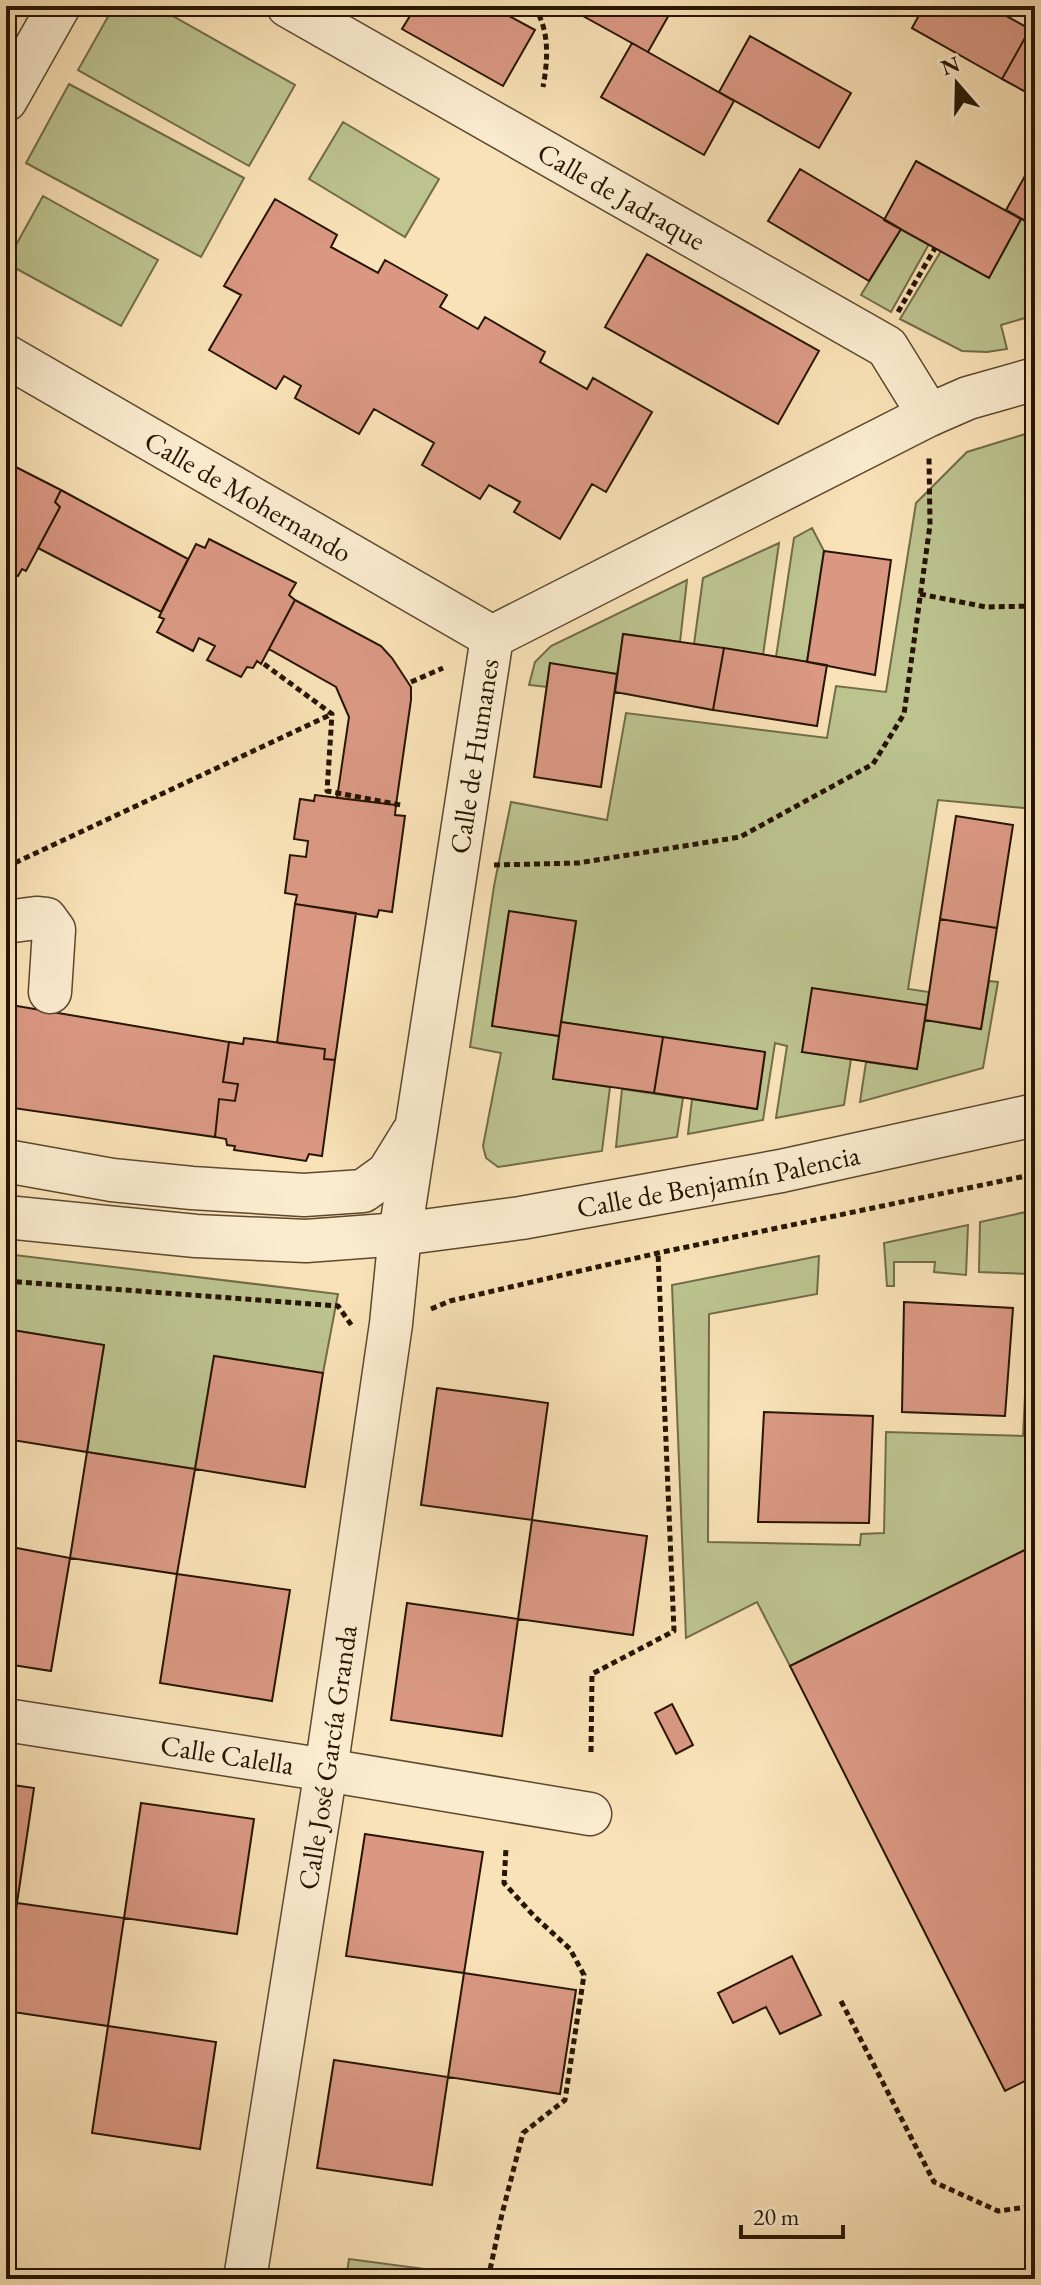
<svg xmlns="http://www.w3.org/2000/svg" width="1041" height="2285" viewBox="0 0 1041 2285" font-family="'EB Garamond',serif">
  <style>
    .green { fill: #bcc38f; stroke: #726c48; stroke-width: 2 }
    .building { fill: #da9883; stroke: #271501; stroke-width: 2 }
    .lines { fill: none; stroke-linecap: round; stroke-linejoin: round }
    .minor-casing { stroke: #5c482e; stroke-width: 45 }
    .path { stroke: #271501; stroke-width: 5; stroke-dasharray: 6 4; stroke-linecap: butt }
    .minor { stroke: #fbecd0; stroke-width: 42 }
    .labels { text-anchor: middle; stroke-width: 7; stroke-linejoin: round; paint-order: stroke }
    .street-label { font-size: 28px; fill: #271501; stroke: #fbecd0 }
  </style>
  <rect width="100%" height="100%" fill="#f9e2b7"/>
  <filter id="stains"><feTurbulence type="fractalNoise" baseFrequency=".0025" numOctaves="4"/><feColorMatrix values="0 0 0 0 .2 0 0 0 0 .09 0 0 0 0 .02 0 0 0 .5 -.17"/></filter>
  <radialGradient id="worn" r=".72"><stop offset=".6" stop-color="#630" stop-opacity="0"/><stop offset="1" stop-color="#630" stop-opacity=".3"/></radialGradient>
  <path class="green" d="M114,6H155L295,85L249,166L78,70Z
    M69,84L244,178L201,257L26,163Z
    M343,122L439,179L405,237L309,179Z
    M43,196L158,260L121,326L6,263Z
    M1021,219L1035,226V315L1001,325L1007,349L987,352L962,351L900,319L941,251L989,277Z
    M901,229L929,244L891,312L861,295Z
    M1035,431V809L938,800L908,989L929,992L927,1005L803,1052L851,1059L844,1105L776,1118L787,1046L775,1043L763,1120L688,1134L692,1099L757,1109L765,1053L561,1022L576,922L509,912L492,1025L559,1036L553,1079L610,1087L602,1151L498,1167L486,1158L483,1146L501,1053L470,1047L494,886L511,802L607,820L626,713L827,738L836,686L886,692L916,503L967,452Z
    M812,528L824,551L807,662L776,657L794,538Z
    M779,543L763,655L694,644L703,578Z
    M687,580L680,642L624,634L617,674L550,664L547,687L529,685L535,662L551,646Z
    M989,981L998,982L983,1068L860,1102L866,1062L917,1069L925,1020L981,1029Z
    M622,1089L683,1098L677,1137L616,1147Z
    M1035,1210V1545L790,1666L757,1602L686,1638L672,1285L819,1256L817,1294L709,1314L708,1542L860,1545L861,1534L884,1533L886,1432L1023,1436L1031,1274L979,1272L980,1222Z
    M968,1225L966,1275L934,1272L935,1262H894V1286H887L884,1243Z
    M6,1254L338,1294L323,1373L215,1356L195,1469L87,1452L104,1345L6,1329Z
    M349,2259L440,2271L439,2279H346Z"/>
  <path class="building" d="M416,6H491L535,30L503,86L402,29Z
    M565,6H674L648,52Z
    M924,6H988L1030,29L1002,79L912,28Z
    M1030,29L1035,32V97L1002,79Z
    M750,36L851,93L819,148L719,92Z
    M632,43L734,101L704,155L601,97Z
    M1035,158V226L1006,210Z
    M916,161L1021,219L989,278L884,220Z
    M800,169L901,229L869,281L768,221Z
    M275,199L337,235L331,247L378,273L385,260L447,295L440,307L478,329L485,317L545,352L540,362L587,389L593,378L652,412L606,492L592,484L560,539L514,512L520,502L489,485L480,499L422,465L434,443L374,409L359,434L295,398L301,386L284,376L276,389L209,350L241,295L224,286Z
    M647,254L819,351L778,424L605,327Z
    M6,462L61,490L55,502L60,507L26,571L22,569L18,576L12,574L7,585Z
    M61,490L188,559L161,612L38,548L60,507L55,502Z
    M209,539L296,583L289,595L295,600L261,664L257,661L253,668L247,667L241,677L207,660L215,646L199,638L193,651L157,632L164,619L159,617L196,544L205,548Z
    M824,551L891,560L875,675L807,662Z
    M295,600L381,646L392,658L411,687V700L396,805L337,798L349,717L336,687L269,649Z
    M623,634L724,648L713,710L615,692Z
    M724,648L827,665L817,726L713,710Z
    M550,663L617,674L601,787L534,777Z
    M315,795L396,805L395,815L405,816L392,912L379,910L377,917L295,904L297,895L285,893L290,855L306,857L308,841L294,839L300,799L314,801Z
    M956,816L1013,825L997,928L940,919Z
    M295,904L356,913L335,1060L324,1059L325,1049L277,1043Z
    M509,911L576,921L559,1036L492,1026Z
    M940,919L997,928L981,1029L925,1020Z
    M812,988L927,1005L917,1069L802,1052Z
    M11,1005L229,1042L223,1082L238,1084L235,1101L219,1099L215,1137L6,1107V1050Z
    M561,1022L663,1037L654,1093L553,1079Z
    M663,1037L765,1052L757,1109L654,1093Z
    M244,1038L325,1049L324,1059L335,1060L322,1156L309,1154L306,1161L234,1150L235,1146L227,1145L226,1139L215,1137L219,1099L235,1101L238,1084L223,1082L229,1042L243,1044Z
    M904,1302L1013,1308L1005,1416L902,1412Z
    M6,1329L104,1345L87,1452L6,1439Z
    M214,1356L323,1373L305,1487L195,1469Z
    M437,1388L548,1403L532,1520L421,1505Z
    M764,1412L873,1416L869,1523L758,1522Z
    M87,1452L195,1469L177,1574L70,1558Z
    M532,1520L647,1536L633,1635L518,1619Z
    M1035,1545V2076L1005,2091L790,1666Z
    M6,1546L70,1558L51,1671L6,1664Z
    M177,1574L290,1590L272,1701L160,1683Z
    M407,1603L518,1619L502,1736L391,1720Z
    M672,1704L693,1745L676,1754L655,1713Z
    M6,1784L34,1788L17,1903L6,1901Z
    M141,1803L254,1819L237,1934L124,1918Z
    M365,1834L483,1852L464,1973L346,1956Z
    M17,1903L124,1918L108,2026L6,2011V1977Z
    M792,1956L821,2015L780,2034L766,2007L733,2023L718,1993Z
    M464,1973L576,1990L560,2094L448,2077Z
    M108,2026L216,2042L200,2149L92,2133Z
    M334,2060L448,2077L432,2185L317,2168Z"/>
  <g class="lines">
    <g class="minor-casing">
      <g id="minor">
        <path id="s1" d="M288,6L887,347L929,415"/>
        <path d="M6,100L59,6"/>
        <path id="s2" d="M6,356L492,637"/>
        <path d="M6,922L36,918L46,919L54,930L50,992"/>
        <path d="M6,1161L112,1180L192,1188L304,1195L363,1191L388,1173L412,1134"/>
        <path id="s3" d="M6,1217L196,1236L306,1241L400,1234L521,1218L781,1171L1035,1115"/>
        <path id="s4" d="M6,1720L326,1770L590,1814"/>
        <path id="s5" d="M245,2279L326,1770L391,1324L400,1234L492,637L929,415L968,398L1035,379"/>
      </g>
    </g>
    <path class="path" d="M534,6C550,31 548,59 543,87
      M1030,6L1035,9
      M995,10L998,6
      M898,312L935,248
      M920,594L986,607L1035,606
      M264,664L332,714L327,791L401,805
      M411,682L443,668
      M494,865L578,863L740,837L873,764L904,714L930,525L929,457
      M6,867L332,714
      M6,1281L338,1306L352,1326
      M431,1309L450,1301L658,1253L1035,1174
      M591,1752L592,1674L674,1631L658,1253
      M841,2001L934,2182L998,2211L1035,2206
      M488,2279L502,2214L523,2133L565,2100L584,1975L570,1949L534,1916L504,1883L506,1848"/>
    <use href="#minor" class="minor"/>
  </g>
  <g class="labels">
    <g class="street-label">
      <text dy="10" stroke="none"><textPath href="#s1" startOffset="384">Calle de Jadraque</textPath></text>
      <text dy="10" stroke="none"><textPath href="#s2" startOffset="280">Calle de Mohernando</textPath></text>
      <text dy="10" stroke="none"><textPath href="#s5" startOffset="1540">Calle de Humanes</textPath></text>
      <text dy="10" stroke="none"><textPath href="#s3" startOffset="718">Calle de Benjamín Palencia</textPath></text>
      <text dy="10" stroke="none"><textPath href="#s4" startOffset="224">Calle Calella</textPath></text>
      <text dy="10" stroke="none"><textPath href="#s5" startOffset="528">Calle José García Granda</textPath></text>
    </g>
  </g>
  <rect width="1041" height="2285" fill="none" stroke="#f9e2b7" stroke-width="32"/>
  <rect x="8" y="8" width="1025" height="2269" fill="none" stroke="#271501" stroke-width="4"/>
  <rect x="16" y="16" width="1009" height="2253" fill="none" stroke="#271501" stroke-width="2"/>
  <g transform="translate(957 84) rotate(340)" stroke="#fbecd0" stroke-width="6" paint-order="stroke">
  <path d="M0-6L14 30L0 20L-14 30Z" fill="#271501"/>
  <text y="-12" font-size="22" font-weight="bold" text-anchor="middle" fill="#271501">N</text>
  </g>
  <path d="M741 2225v12h102v-12" fill="none" stroke="#271501" stroke-width="4"/>
  <text x="753" y="2225" font-size="24" fill="#271501" stroke="#fbecd0" stroke-width="6" paint-order="stroke">20 m</text>
  <rect width="100%" height="100%" filter="url(#stains)"/>
  <rect width="100%" height="100%" fill="url(#worn)"/>
</svg>
